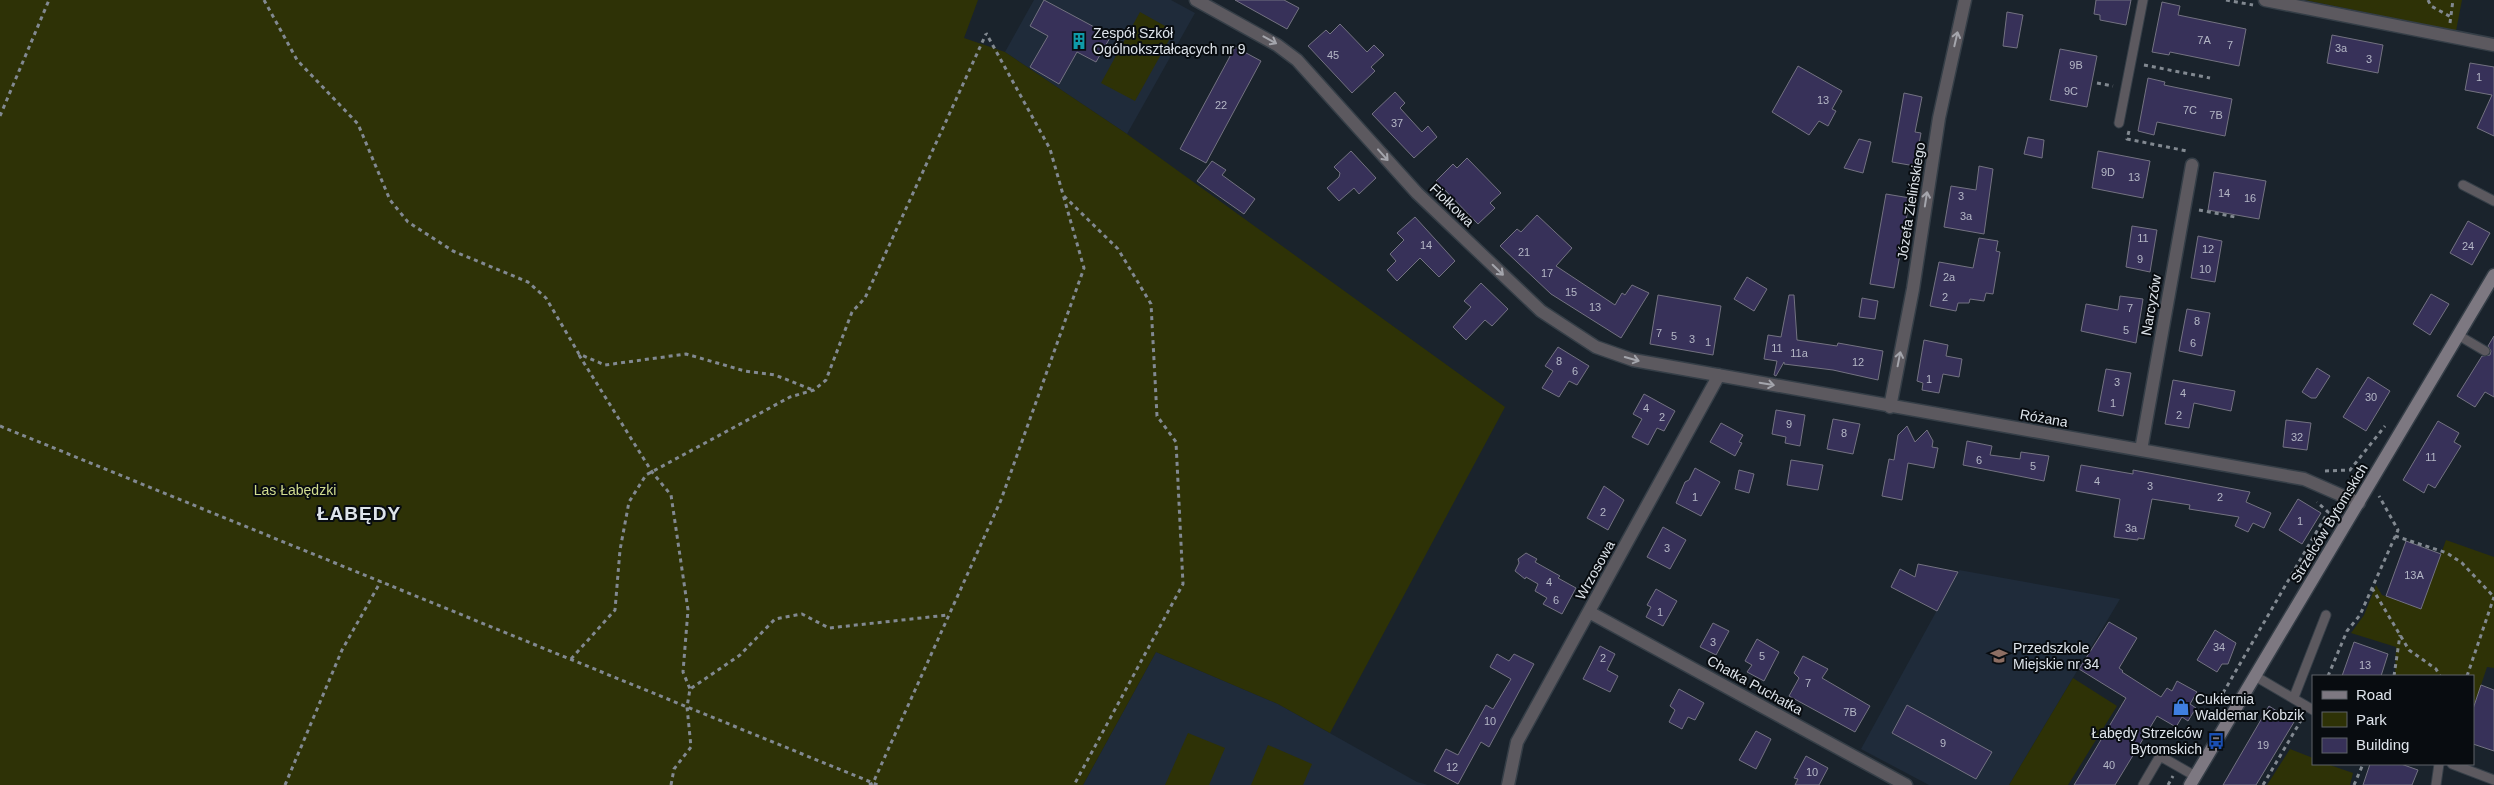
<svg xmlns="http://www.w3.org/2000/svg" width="2494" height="785" viewBox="0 0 2494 785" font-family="Helvetica,sans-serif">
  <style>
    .built { fill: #1f2b3a }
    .green { fill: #2e3206 }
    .building { fill: #373159; stroke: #737281 }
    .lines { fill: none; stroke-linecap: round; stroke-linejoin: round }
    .lane-casing { stroke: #353e47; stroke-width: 11 }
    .street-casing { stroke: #353e47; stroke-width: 15 }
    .secondary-casing { stroke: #353e47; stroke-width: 15 }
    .path { stroke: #828991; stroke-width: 3; stroke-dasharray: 4 4; stroke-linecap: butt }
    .lane { stroke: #5c595f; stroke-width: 9 }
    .street { stroke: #5c595f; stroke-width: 12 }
    .secondary { stroke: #7d7881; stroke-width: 12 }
    .oneway { stroke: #a4a5ac }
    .labels { text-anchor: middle; stroke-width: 4; stroke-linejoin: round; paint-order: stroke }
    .number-label { font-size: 11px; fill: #b4b7c6 }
    .poi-label { font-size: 14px; fill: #dee4eb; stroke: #080c10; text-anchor: start }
    .street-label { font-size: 14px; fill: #dee4eb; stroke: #080c10 }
    .park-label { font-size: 14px; fill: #d1dc8f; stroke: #080c10 }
    .district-label { font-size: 19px; font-weight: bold; letter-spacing: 1px; fill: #dee4eb; stroke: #080c10 }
  </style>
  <rect width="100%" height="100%" fill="#1a232c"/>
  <path class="built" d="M1034,0H1171L1195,13L1127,134L1005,52Z
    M1959,570L2120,599L2009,785H1929L1861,749Z
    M1156,652L1278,704L1417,782L1428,785H1083Z"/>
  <path class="green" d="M0,0H978L964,38L1005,52L1127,134L1505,407L1330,733L1278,704L1156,652L1083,785H0Z
    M2305,0H2462L2456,31Z
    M1140,12L1174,31L1135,101L1101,83Z
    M2446,540L2494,557V668L2487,667L2473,709V676H2395L2396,647L2351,633L2364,615L2376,585L2382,595L2421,609Z
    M2073,678L2117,706L2068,785H2009Z
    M1188,733L1225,748L1209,785H1165Z
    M1268,745L1312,764L1303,785H1251Z
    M2290,749L2313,758V764H2327L2353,773L2350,785H2267Z"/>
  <path class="building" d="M1044,0L1111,36L1096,62L1077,52L1059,84L1030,67L1048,36L1030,26Z
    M1235,0H1284L1299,8L1287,29Z
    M2096,0H2131L2126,25L2100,20V15L2094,14Z
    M2162,2L2180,6L2178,15L2246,29L2239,66L2170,52L2169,55L2152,52Z
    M2007,12L2023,15L2017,48L2003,46Z
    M1340,24L1367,52L1374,45L1384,55L1371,67L1375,71L1352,93L1308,46L1326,30L1330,34Z
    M2332,35L2383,45L2378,73L2327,63Z
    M1235,47L1261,61L1206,163L1180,149Z
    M2060,49L2097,56L2087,107L2050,100Z
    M2470,63L2494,67V136L2477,128L2492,95L2465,90Z
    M1798,66L1842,91L1832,109L1836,111L1828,126L1819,121L1809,135L1772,112Z
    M2148,78L2165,82L2164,85L2232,99L2225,136L2157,122L2154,135L2138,131Z
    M1395,92L1405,103L1400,108L1422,132L1428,126L1437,137L1414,158L1372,114Z
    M1904,93L1922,97L1915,132L1921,133L1915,166L1892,162Z
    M2028,137L2044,140L2042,158L2024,154Z
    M1859,139L1871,142L1863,173L1844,168Z
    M1351,151L1376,178L1359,194L1354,188L1339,201L1327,188L1339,177L1340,173L1334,167Z
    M2098,151L2150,161L2143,198L2092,188Z
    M1467,158L1501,193L1490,203L1495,208L1478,224L1436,181L1453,164L1457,168Z
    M1212,161L1226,170L1222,175L1255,199L1244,214L1197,181Z
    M1979,166L1993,169L1984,234L1944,227L1951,186L1976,190Z
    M2214,172L2266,181L2259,219L2208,210Z
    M1886,194L1910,198L1894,288L1870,284Z
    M1537,215L1572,248L1556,266L1615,305L1622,293L1625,295L1632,285L1649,293L1621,338L1551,294L1500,246L1517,229L1521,232Z
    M1415,217L1455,261L1439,277L1420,258L1397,281L1387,270L1396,261L1390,254L1404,240L1397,233Z
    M2468,221L2490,233L2472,265L2450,253Z
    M2132,226L2157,230L2150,272L2126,267Z
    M2198,236L2222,241L2215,282L2191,278Z
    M1979,238L1998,241L1996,251L2000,252L1993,294L1986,293L1984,301L1970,299L1969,303H1958L1956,311L1930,306L1939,262L1973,268Z
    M1747,277L1767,289L1754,311L1734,299Z
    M1481,283L1508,309L1492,326L1485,320L1466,340L1453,327L1471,307L1464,301Z
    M2431,294L2449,304L2430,335L2413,324Z
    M1658,295L1721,306L1713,355L1650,344Z
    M1789,295H1794L1797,340L1837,346L1838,343L1883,351L1878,380L1833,370L1784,364V362L1776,376L1774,375L1777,361L1764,359L1768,335L1781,337Z
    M2120,296L2143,299L2136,343L2081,331L2086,304L2118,310Z
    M1862,298L1878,301L1875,319L1859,317Z
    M2187,309L2210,313L2202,356L2179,351Z
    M2494,336V397L2485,392L2475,407L2457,396L2482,356L2490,355L2491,351L2488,346Z
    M1924,340L1948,345L1946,356L1962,359L1959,377L1943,374L1939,393L1922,390L1923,383L1917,381Z
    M1558,347L1589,366L1577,385L1569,381L1559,397L1542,388L1553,371L1545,366Z
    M2317,368L2330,376L2316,398H2311L2302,392Z
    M2106,369L2131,373L2123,416L2098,411Z
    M2368,377L2390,391L2366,431L2343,417Z
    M2173,380L2235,391L2231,411L2194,403L2189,428L2165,424Z
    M1644,394L1675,411L1664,431L1657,428L1648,445L1632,437L1642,419L1633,414Z
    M1776,410L1805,415L1800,446L1785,443L1786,437L1772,434Z
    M1833,419L1860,424L1853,454L1827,449Z
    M2286,420L2311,423L2307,450L2283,447Z
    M2438,421L2459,433L2454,442L2461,446L2435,488L2428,484L2424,493L2403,480Z
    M1721,423L1743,435L1739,442L1742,443L1735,456L1710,442Z
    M1907,426L1915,442L1927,430L1933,441L1932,447L1938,448L1934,468L1908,463L1902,500L1882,496L1889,459L1894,460L1898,435Z
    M1967,441L1992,446L1990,455L2020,459L2021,452L2049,456L2044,481L1963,465Z
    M1791,460L1823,465L1818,490L1787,485Z
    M2081,465L2133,474V470L2250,492L2246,502L2271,513L2264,528L2253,523L2248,532L2235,526L2239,517L2189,509L2190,505L2152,499L2144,539L2138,538V540L2114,537L2120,499L2076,491Z
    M1695,468L1720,482L1701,516L1676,503L1685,482L1689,480Z
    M1739,470L1754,474L1749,493L1735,489Z
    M1604,486L1624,500L1608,530L1587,518Z
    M2298,499L2321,513L2302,544L2279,530Z
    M1663,527L1686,540L1670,569L1647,557Z
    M2406,541L2441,554L2421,609L2386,596Z
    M1526,553L1537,559L1535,562L1560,576L1558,578L1576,588L1562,614L1543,604L1547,598L1535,591L1538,584L1526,577L1525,579L1515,571L1519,563L1518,559Z
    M1918,564L1958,572L1937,611L1891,587L1900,569L1915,577Z
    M1656,589L1677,601L1663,626L1646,617L1651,607L1647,605Z
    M2109,622L2137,638L2119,668L2123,671L2122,672L2161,697L2167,688L2172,691L2177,681L2197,692L2190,704L2196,708L2188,721L2182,717L2176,727L2157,716L2115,785H2074L2126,698L2079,669Z
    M1713,623L1729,631L1716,655L1700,647Z
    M2215,630L2236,643L2228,664H2222L2217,672L2197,660Z
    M1757,639L1779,652L1764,681L1747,672L1752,665L1745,661Z
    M2354,642L2388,654L2381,676H2342Z
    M1600,646L1615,654L1607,670L1618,676L1610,692L1583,679Z
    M1497,654L1509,661L1514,654L1534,664L1489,747L1481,742L1458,784L1434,771L1446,749L1458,755L1486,705L1493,709L1511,679L1490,667Z
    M1803,656L1828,669L1822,678L1870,706L1855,732L1789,696L1799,678L1794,673Z
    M2481,685L2494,690V751L2473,744V709Z
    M1679,689L1704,703L1695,720L1688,717L1682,729L1669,722L1675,710L1670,706Z
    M1907,705L1992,752L1976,779L1892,733Z
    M2269,706L2294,722L2256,785H2223Z
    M1756,731L1771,739L1756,769L1739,760Z
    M1806,756L1828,768L1819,785H1795L1798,779L1794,778Z
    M2370,764H2401L2418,770L2412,785H2363Z"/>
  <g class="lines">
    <g class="lane-casing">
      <path id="lane" d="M2119,123L2143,0
        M2463,185L2494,201
        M2458,335L2485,351
        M2255,676L2313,710
        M2294,697L2326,615
        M2452,764L2494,780
        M2143,785L2160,756L2195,776
        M2436,785L2439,764"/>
    </g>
    <g class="street-casing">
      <path id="street" d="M1196,0L1277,45L1297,60L1417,193L1541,311L1596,347L1633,360L2304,479L2359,503
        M2265,0L2494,45
        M1890,407L1913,289L1939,118L1965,0
        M2141,450L2192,165
        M1589,612L1906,785
        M1508,785L1517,742L1719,375"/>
    </g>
    <g class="secondary-casing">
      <path id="secondary" d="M2190,785L2494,275"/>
    </g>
    <path class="path" d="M264,0L297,60L358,124L390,200L408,222L453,251L528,282L546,298L579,354L605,365L686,354L745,371L775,375L813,390
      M2226,0L2253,5
      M2428,0L2431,6L2451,17
      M2450,23L2453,0
      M2144,65L2210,78
      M2097,83L2113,86
      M0,116L49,0
      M2129,131L2127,139L2187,151
      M1064,196L1118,249L1151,304L1157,416L1176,442L1183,584L1074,785
      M2199,210L2235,217
      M579,355L652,472L671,495L688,610L683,672L690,689
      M0,426L878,785
      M2325,471L2350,470L2385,426
      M2395,536L2447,553L2462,563L2494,597
      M2372,588L2409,650L2436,669L2440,676
      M571,659L615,610L620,550L629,502L646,475L790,397L814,390L826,380L852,312L865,298L986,34
      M2328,676L2347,631L2360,615L2398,530L2379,496
      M2394,676L2400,635
      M2467,676L2494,597
      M2219,700L2328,512L2317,502
      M285,785L342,650L381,581
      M671,785L674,769L691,747L687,707L690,689L740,655L775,619L802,614L829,628L948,615
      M869,785L873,783L1001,500L1084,268L1050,149L986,33
      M2168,785L2173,776
      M2263,785L2303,717
      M2354,785L2363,764"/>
    <use href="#lane" class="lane"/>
    <use href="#street" class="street"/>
    <use href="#secondary" class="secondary"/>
  </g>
  <defs><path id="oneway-shaft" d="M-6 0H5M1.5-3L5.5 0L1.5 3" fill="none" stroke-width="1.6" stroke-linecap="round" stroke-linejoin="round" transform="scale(1.25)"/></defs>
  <g class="oneway">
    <use href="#oneway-shaft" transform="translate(1956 39) rotate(-77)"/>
    <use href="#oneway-shaft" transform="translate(1270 40) rotate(29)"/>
    <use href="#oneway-shaft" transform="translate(1383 155) rotate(48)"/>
    <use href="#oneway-shaft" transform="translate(1926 199) rotate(-81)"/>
    <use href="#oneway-shaft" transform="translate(1498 270) rotate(44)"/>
    <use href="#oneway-shaft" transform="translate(1632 359) rotate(16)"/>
    <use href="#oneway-shaft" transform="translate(1899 359) rotate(-79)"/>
    <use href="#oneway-shaft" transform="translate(1767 384) rotate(10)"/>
  </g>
  <defs>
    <g id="building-bare" transform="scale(1.35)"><path d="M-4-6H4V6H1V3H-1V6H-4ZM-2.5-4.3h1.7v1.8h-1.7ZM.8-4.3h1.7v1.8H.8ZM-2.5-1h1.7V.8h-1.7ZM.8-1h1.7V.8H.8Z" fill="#0f9aa8" stroke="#080c10" stroke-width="2.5" paint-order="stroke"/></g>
    <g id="school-bare" transform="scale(1.35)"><path d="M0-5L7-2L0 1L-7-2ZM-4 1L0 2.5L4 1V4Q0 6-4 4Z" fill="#8d6e63" stroke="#080c10" stroke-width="2.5" paint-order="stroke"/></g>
    <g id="shop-bare" transform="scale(1.35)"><path d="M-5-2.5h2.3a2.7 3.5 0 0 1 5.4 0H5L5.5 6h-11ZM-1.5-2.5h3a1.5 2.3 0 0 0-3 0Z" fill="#3f7fe0" stroke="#080c10" stroke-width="2.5" paint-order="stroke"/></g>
    <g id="bus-bare" transform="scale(1.35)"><path d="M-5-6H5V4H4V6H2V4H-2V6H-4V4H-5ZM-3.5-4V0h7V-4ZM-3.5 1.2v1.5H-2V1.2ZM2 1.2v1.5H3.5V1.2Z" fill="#1a4fb4" stroke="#080c10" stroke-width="2.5" paint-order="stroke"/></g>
  </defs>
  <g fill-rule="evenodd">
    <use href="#building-bare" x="1079" y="41"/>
    <use href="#school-bare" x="1999" y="656"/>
    <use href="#shop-bare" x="2181" y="707"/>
    <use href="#bus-bare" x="2216" y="741"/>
  </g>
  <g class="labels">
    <g class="number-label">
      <text x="2204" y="44">7A</text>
      <text x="2230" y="49">7</text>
      <text x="2341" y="52">3a</text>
      <text x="1333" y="59">45</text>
      <text x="2369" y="63">3</text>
      <text x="2076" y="69">9B</text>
      <text x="2479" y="81">1</text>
      <text x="2071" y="95">9C</text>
      <text x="1823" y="104">13</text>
      <text x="1221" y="109">22</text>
      <text x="2190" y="114">7C</text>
      <text x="2216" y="119">7B</text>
      <text x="1397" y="127">37</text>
      <text x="2108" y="176">9D</text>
      <text x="2134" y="181">13</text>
      <text x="2224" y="197">14</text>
      <text x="1961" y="200">3</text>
      <text x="2250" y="202">16</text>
      <text x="1966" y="220">3a</text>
      <text x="2143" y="242">11</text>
      <text x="1426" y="249">14</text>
      <text x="2468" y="250">24</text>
      <text x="2208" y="253">12</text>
      <text x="1524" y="256">21</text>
      <text x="2140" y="263">9</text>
      <text x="2205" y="273">10</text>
      <text x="1547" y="277">17</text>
      <text x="1949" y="281">2a</text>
      <text x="1571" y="296">15</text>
      <text x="1945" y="301">2</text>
      <text x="1595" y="311">13</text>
      <text x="2130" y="312">7</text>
      <text x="2197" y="325">8</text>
      <text x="2126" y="334">5</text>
      <text x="1659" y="337">7</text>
      <text x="1674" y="340">5</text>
      <text x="1692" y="343">3</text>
      <text x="1708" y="346">1</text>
      <text x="2193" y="347">6</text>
      <text x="1777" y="352">11</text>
      <text x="1799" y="357">11a</text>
      <text x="1559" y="365">8</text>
      <text x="1858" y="366">12</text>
      <text x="1575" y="375">6</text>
      <text x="1929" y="383">1</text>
      <text x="2117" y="386">3</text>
      <text x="2183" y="397">4</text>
      <text x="2371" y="401">30</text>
      <text x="2113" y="407">1</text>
      <text x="1646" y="412">4</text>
      <text x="2179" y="419">2</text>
      <text x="1662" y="421">2</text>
      <text x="1789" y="428">9</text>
      <text x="1844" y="437">8</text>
      <text x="2297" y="441">32</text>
      <text x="2431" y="461">11</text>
      <text x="1979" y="464">6</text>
      <text x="2033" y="470">5</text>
      <text x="2097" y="485">4</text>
      <text x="2150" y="490">3</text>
      <text x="1695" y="501">1</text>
      <text x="2220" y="501">2</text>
      <text x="1603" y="516">2</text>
      <text x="2300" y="525">1</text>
      <text x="2131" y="532">3a</text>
      <text x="1667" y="552">3</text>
      <text x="2414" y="579">13A</text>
      <text x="1549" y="586">4</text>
      <text x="1556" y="604">6</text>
      <text x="1660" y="616">1</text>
      <text x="1713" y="646">3</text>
      <text x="2219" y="651">34</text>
      <text x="1762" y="660">5</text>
      <text x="1603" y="662">2</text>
      <text x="2365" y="669">13</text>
      <text x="1808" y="687">7</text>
      <text x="1850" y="716">7B</text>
      <text x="1490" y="725">10</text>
      <text x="1943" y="747">9</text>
      <text x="2263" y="749">19</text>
      <text x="2109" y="769">40</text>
      <text x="1452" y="771">12</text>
      <text x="1812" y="776">10</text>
    </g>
    <g class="poi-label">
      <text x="1093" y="38">Zespół Szkół<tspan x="1093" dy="16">Ogólnokształcących nr 9</tspan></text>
      <text x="2013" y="653">Przedszkole<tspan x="2013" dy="16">Miejskie nr 34</tspan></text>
      <text x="2195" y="704">Cukiernia<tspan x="2195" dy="16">Waldemar Kobzik</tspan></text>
      <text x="2202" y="738" text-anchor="end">Łabędy Strzelców<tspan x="2202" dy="16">Bytomskich</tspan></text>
    </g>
    <g class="street-label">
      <text transform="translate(1911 201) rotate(-81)" y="5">Józefa Zielińskiego</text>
      <text transform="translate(1452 205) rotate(44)" y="5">Fiołkowa</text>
      <text transform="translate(2151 305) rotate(-80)" y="5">Narcyzów</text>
      <text transform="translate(2044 418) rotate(10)" y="5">Różana</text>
      <text transform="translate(2329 523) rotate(-59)" y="5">Strzelców Bytomskich</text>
      <text transform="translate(1595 570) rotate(-61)" y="5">Wrzosowa</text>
      <text transform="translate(1755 685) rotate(29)" y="5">Chatka Puchatka</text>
    </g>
    <g class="park-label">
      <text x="295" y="495">Las Łabędzki</text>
    </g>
    <g class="district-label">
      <text x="359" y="520">ŁABĘDY</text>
    </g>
  </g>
  <rect x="2312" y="675" width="162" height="90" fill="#080c10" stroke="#5e6268"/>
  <rect x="2322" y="691" width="25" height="8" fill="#7d7881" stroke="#5e6268"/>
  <text x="2356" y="700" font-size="15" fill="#dee4eb">Road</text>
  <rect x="2322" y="712" width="25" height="15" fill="#2e3206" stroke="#5e6268"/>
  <text x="2356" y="725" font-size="15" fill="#dee4eb">Park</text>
  <rect x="2322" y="738" width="25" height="15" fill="#373159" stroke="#5e6268"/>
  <text x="2356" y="750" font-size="15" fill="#dee4eb">Building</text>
</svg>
